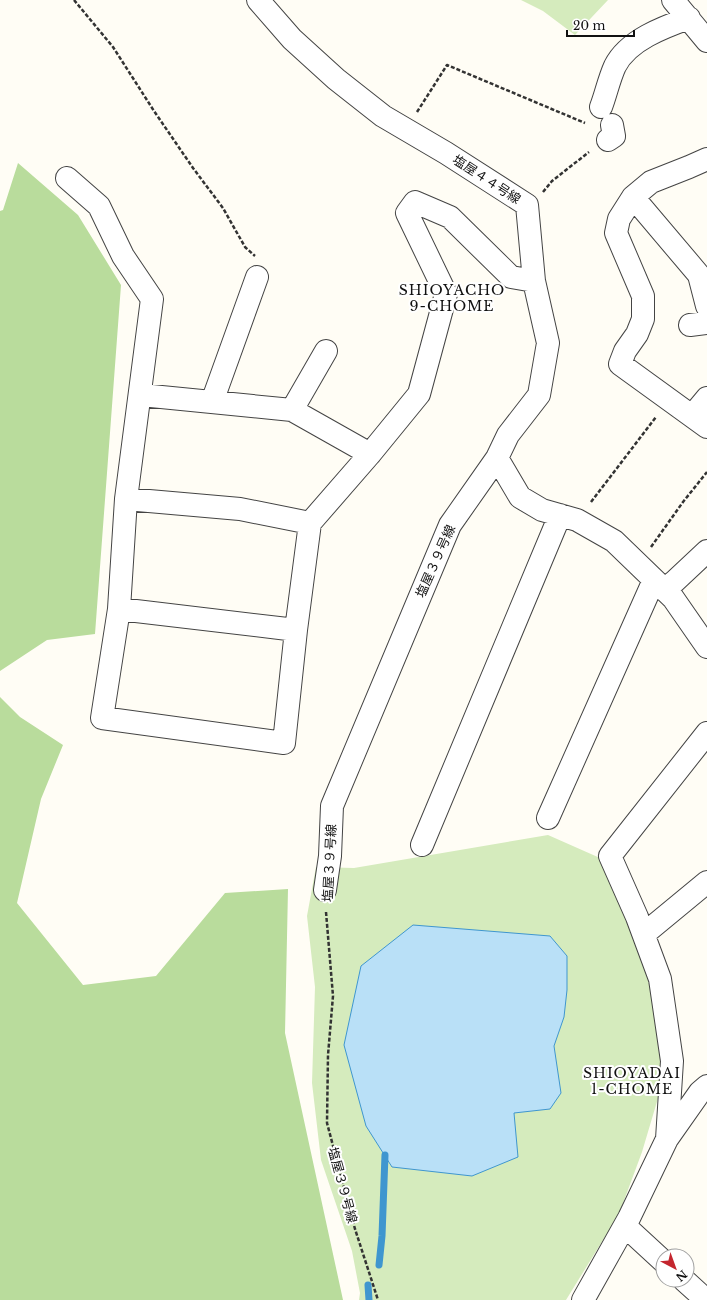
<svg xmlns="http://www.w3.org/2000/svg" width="707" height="1300" viewBox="0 0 707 1300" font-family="'Libre Baskerville','Noto Sans JP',serif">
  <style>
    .green { fill: #d5ebbd }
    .forest { fill: #b9dc9c }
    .water { fill: #b9e0f7; stroke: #3f96cf }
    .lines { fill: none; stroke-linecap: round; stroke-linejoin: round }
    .stream { stroke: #3f96cf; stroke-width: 7 }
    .minor-casing { stroke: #444; stroke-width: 24 }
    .path { stroke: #333; stroke-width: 2.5; stroke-dasharray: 4 2; stroke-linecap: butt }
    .minor { stroke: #fff; stroke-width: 22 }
    .labels { text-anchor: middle; stroke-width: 4; stroke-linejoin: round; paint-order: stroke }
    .street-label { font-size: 13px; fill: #111; stroke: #fff }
    .neighbourhood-label { font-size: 14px; letter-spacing: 1px; fill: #111; stroke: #fff }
  </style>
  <rect width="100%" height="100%" fill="#fffdf5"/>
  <path class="green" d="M521,0H608L575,35L543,11Z
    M548,835L600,858L626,909L650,982L664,1078L642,1152L619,1214L566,1300H359L360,1293L352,1251L321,1160L312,1083L315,987L307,916L316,867L354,868Z"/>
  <path class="forest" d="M18,163L78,215L121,285L95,634L47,640L0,671V211L3,210Z
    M0,697L20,717L63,745L41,799L17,903L83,985L156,976L225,893L288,889L285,1033L343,1300H0Z"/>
  <path class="water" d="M413,925L550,936L567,956V990L564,1017L554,1046L561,1093L550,1109L514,1113L518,1157L472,1176L392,1167L366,1126L344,1045L361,966Z"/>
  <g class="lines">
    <path class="stream" d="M379,1265L382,1236L385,1155
      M368,1285L369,1300"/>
    <g class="minor-casing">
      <path id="minor" d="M258,0L292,39L336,79L383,116L446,153L527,205L534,281L548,343L539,395L508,435L497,458L450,525L332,806L330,856L325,890
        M673,0L707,41
        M601,107C606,94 609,79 615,66C628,40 664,27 689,18
        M608,140L614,136L612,125
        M707,159L689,167L651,182L633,197L619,219L616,233L643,296V319L637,334L625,351L620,364L707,427
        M67,178L99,206L123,256L152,299L126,499L119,609L102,718L284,743L296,630L310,523L370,454L419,394L446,294L407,213L415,202L450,217L511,277L534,281
        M633,197L699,275L707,306
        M690,325L707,323
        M141,395L292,410L370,454
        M212,402L257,277
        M292,410L326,351
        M692,416L707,398
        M497,458L520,497L542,510L577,520L614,541L673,598L707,647
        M126,499L240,509L310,523
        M664,590L675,581L707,551
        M119,609L296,630
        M548,818L654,580
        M422,845L560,515
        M644,934L707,882
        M667,1139L672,1061L660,979L637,917L610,856L707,733
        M625,1226L663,1261
        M684,1280L706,1300
        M583,1300L629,1218L667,1139L700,1092L707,1086"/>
    </g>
    <path class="path" d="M74,0L113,47L154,111L193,168L223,208L245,247L255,256
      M417,112L447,65L585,123
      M543,192L552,181L589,152
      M591,502L656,417
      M651,547L683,502L707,472
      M326,912L333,996L328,1055L327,1123L355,1229L378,1300"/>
    <use href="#minor" class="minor"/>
  </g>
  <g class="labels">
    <g class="street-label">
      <text transform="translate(487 179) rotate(33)" y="5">塩屋４４号線</text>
      <text transform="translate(435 561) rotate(-66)" y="5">塩屋３９号線</text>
      <text transform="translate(329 863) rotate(-87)" y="5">塩屋３９号線</text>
      <text transform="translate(343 1185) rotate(75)" y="5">塩屋３９号線</text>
    </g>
    <g class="neighbourhood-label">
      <text x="452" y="295">SHIOYACHO<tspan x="452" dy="16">9-CHOME</tspan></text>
      <text x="632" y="1078">SHIOYADAI<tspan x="632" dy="16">1-CHOME</tspan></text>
    </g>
  </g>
  <g transform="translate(675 1268) rotate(139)"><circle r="19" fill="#ffffff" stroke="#a0a0a0"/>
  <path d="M0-3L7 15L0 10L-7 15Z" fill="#c4262e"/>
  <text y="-6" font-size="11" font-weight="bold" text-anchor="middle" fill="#111111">N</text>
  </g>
  <path d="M567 30v6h67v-6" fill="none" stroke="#111111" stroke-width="2"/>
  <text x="573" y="30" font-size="12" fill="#111111" stroke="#ffffff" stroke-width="3" paint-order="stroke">20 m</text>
</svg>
